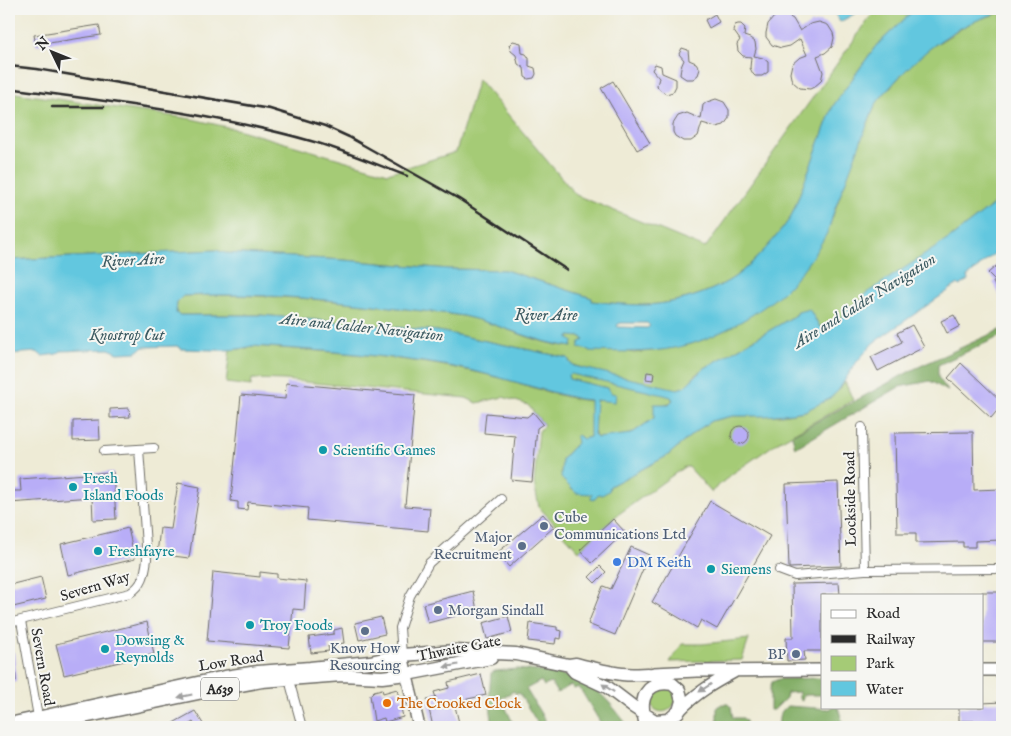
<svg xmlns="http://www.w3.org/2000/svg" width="1011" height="736" viewBox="0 0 1011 736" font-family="'IM FELL English',serif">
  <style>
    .green { fill: #a5cb76; stroke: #687b50 }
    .forest { fill: #84af67; stroke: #586d49 }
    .water { fill: #62c7df; stroke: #467985; fill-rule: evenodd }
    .building { fill: #b8adf7 }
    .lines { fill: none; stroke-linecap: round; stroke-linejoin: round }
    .street-casing { stroke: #6f6e67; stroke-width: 10 }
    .secondary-casing { stroke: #6f6e67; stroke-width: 14 }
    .primary-casing { stroke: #6f6e67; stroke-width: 15 }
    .street { stroke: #fff; stroke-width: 8 }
    .secondary { stroke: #fff; stroke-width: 11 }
    .primary { stroke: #fff; stroke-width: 12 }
    .rail { stroke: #2b2b2b; stroke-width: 2.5 }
    .oneway { fill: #a0a0a0 }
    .culture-dot { fill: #0f9aa8; stroke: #f6f6f2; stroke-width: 2 }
    .service-dot { fill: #5c6f8a; stroke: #f6f6f2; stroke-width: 2 }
    .shop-dot { fill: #3f7fe0; stroke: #f6f6f2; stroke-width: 2 }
    .food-dot { fill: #e8710a; stroke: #f6f6f2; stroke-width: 2 }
    .labels { text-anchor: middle; stroke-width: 4; stroke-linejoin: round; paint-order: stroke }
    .shield { fill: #f6f6f2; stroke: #686867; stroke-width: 1 }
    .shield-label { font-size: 14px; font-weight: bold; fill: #2b2b2b }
    .culture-label { font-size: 15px; fill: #0d838f; stroke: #f6f6f2; text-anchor: start }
    .street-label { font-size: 15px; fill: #2b2b2b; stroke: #f6f6f2 }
    .service-label { font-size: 15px; fill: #4e5e75; stroke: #f6f6f2; text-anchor: start }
    .shop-label { font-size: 15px; fill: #366cbe; stroke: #f6f6f2; text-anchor: start }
    .food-label { font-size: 15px; fill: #c56008; stroke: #f6f6f2; text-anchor: start }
    .water-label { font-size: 16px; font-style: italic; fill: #3c5a61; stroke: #f6f6f2 }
  </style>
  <rect width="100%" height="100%" fill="#f6f6f2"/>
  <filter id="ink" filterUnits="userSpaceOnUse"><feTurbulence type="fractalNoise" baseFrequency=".02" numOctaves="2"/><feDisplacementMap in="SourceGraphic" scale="10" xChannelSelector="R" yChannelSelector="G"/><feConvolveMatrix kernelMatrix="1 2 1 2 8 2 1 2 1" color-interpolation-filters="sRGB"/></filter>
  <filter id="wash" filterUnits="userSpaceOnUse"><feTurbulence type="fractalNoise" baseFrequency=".0096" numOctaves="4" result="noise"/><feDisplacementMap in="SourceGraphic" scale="20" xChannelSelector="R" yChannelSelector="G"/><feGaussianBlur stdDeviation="1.12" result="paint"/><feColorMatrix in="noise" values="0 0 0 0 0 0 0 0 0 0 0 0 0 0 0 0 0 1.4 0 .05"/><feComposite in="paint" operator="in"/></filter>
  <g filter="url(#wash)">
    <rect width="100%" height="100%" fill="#eeebd6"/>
    <path class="green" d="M879,9H915L875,47L833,106L791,217C776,238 757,260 736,276C712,293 674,304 645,305C627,305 609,303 591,301L592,298L505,270L449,269L344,260L225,253L216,250L9,260V92L192,119L240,130L388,173L456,152L478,79L576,195L705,248L874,12Z
      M1002,12V198L950,238L845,311L841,319L824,330L820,327L815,318L798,312L796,315L703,369L695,375L689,383L684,387L677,389L670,396L672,398V402L662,405L654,418L631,434L600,439L596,437L594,431L590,437L583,439L580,436L577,443L562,459C562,468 558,480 568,484L572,490L598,494L610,486L667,456L695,432L711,421L733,416L781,415L805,411L838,391L845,382L853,400L778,442L732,474L711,492L689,467H684L616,516L579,551L539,507L534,483L539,431L544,425L528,405L503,397L477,403L466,398L284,380L252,379L251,386L226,383L230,349H244L252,346C335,352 420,357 501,378C521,383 584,406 601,400C604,398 608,395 610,393L607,388L569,379L568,377L569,374L583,368C576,366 571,366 568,358L438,331L260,315H180L176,313L177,302L183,296C260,293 337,300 414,310C430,312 446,313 463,316C500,323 533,344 572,347L568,339L569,336L582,337L584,340L582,343L634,353L658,350L690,344L723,330L747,316L781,293L790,285L830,224L855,153L877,102L911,64L928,49L974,21Z
      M749,639L742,660L670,662L682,644H702Z
      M670,686L677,698C670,721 645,712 651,693Z"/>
    <path class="forest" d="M1002,329V340L999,337L938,365V377L948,391L930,381L899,387L795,448L792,435L914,369Z
      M517,669C545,672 576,673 598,692C610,701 619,715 629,727H603L579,687L574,689L571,685L557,693L551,683L544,686L541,681L526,689L549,727H540L519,693L516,694L514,691L501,698L515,727H493L489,698L491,673L495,671Z
      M822,678V695H803L802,701L799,699V692L787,693L786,698L774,710H770V689L772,682L779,679Z
      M722,704H728L731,707L733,718H743L746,721L747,727L779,724C778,716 781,711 787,706L831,709V707H838L844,727H720L717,719V707Z"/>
    <path class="water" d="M832,9H861V10L840,22Z
      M915,9H1002V12C958,23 923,50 893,84C886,92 877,100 873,110C860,142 849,174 836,206C832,215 831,226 826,235C815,254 799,277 783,292C759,313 721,335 691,344C657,354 623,352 589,351V350L578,348L580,342L584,340L582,337L569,336V339L573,341L572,347C533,342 500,324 463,316C446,313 430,312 414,310C337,300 260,292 183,296L177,302L176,313L180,315H260L438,331L568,358L570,363L574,366L677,389L684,387L703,369L796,315L798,312L809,309L820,327L824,329L841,319L845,311L863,300L865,294L950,238L1002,198V247L967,277L968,280L960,286L958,284L873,343L855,364L838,391L829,399L805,411L792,413L766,416H733L711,421L695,432L667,456L610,486L609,491L602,495L598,494L594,500L591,499L592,494L576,493L561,478L562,459L577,443L576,437L578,435L583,439L590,437V400L579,399C536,389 493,374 449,366C384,355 318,350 252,346C231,353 204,349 182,349L177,346L143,347L137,352L118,353L109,349L61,351L57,354L42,356L37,352L9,354V260L216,250L225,253L344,260L449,269L505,270L592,298V301C609,303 628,305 645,305C675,304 712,293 736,276C757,260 776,238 791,217L833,106L875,47ZM621,323H647L650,326L647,328L618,327L617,325ZM571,374L664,395L671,397L673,400L669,404H654V418L631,434L597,438L594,435L596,400L615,402L616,394L611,393L607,388L569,379L568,375Z"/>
    <g id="blocks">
      <path class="building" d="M715,14L719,22L709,28L705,20Z
        M779,15L788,16L793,19L800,31L810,24L819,22L828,25L833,33L834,38L832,47L825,53L817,56L823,72L821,81L814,87L810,89L800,88L793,82L791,78L790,73L792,64L799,58L807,55L800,39L790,46L781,48L772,45L766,37V33L768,24L774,17Z
        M738,24H741L745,28L744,36L750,38L755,42L756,49L754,56L763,58L768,62V72L762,76H755L753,74L750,68L751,57L743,56L738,51L737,44L740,40L733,30L735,25Z
        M99,25L101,35L36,45L34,35Z
        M513,41L521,43L522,53L526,54L529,58V66L535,68L536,74L534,78L528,79L525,77L524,68L518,64L516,55L511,51L509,45Z
        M682,48L688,50L689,60L696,63L700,69L698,75L693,79H686L680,75L681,67L684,60L679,54Z
        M655,64L661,66L662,73L676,79V86L673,92L666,94L658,88L657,85L659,78L652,70Z
        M613,81L650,143L637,150L601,88Z
        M716,99L724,102L729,110V118L724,125L716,127L702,123L698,136L691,141H683L675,136L673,132V124L678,116L687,113L701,119L703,105L707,102Z
        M1002,261V301L993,282L996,281L988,273Z
        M954,315L960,326L947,333L941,321Z
        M912,325L924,347L878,371L871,357L902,342L897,333Z
        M961,363L1002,402V405L991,418L948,378Z
        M647,372L654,373L653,380L646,379Z
        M286,383L415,395L405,506L430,508L428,531L307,520L308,508L248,502L247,510L238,509V502L231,501L241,395L285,399Z
        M129,408L130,417L110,418V409Z
        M533,412L543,424L537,428L532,482L511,480L515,436L484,433L486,413L527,417Z
        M99,420L100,440L73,441V421Z
        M731 435a9 9 0 1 1 18 0a9 9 0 1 1-18 0Z
        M973,432L974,490L1002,489V540L975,541V547H963V542L916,543V533H897L895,433Z
        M113,472L116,519L93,520L92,497L9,503V491H21L20,479Z
        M838,482L841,566L789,568L786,484Z
        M178,483L200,487L189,558L157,554L160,528L171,529Z
        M710,501L770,536L717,629L701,620L697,628L652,602Z
        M543,514L554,527L509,567L497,553Z
        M613,519L625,532L592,563L580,550Z
        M128,528L135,559L68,575L61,544Z
        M631,547L649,555L615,635L588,624L603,586L611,589Z
        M600,566L606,572L595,583L589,577Z
        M213,572L260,577V572L277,574V578L306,581L304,610L293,609L289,648L207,641Z
        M41,577L46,599L9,608V585Z
        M839,583L840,595H822V651H804L805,660L787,661L786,638H793L792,584Z
        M473,591L477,610L428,623L423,604Z
        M982,592H1002V642H982Z
        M508,616L512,632L487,639L483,623Z
        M381,617L385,634L359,640L355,623Z
        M147,622L154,654L64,675L56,644Z
        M530,623L557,627V630L562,631L561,639L556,638L555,644L528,641Z
        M342,628L344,643L328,646L329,651L311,653L309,637L334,634V630Z
        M14,652L16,681L9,682V653Z
        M481,674L486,695L454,702L460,727H433L427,700L436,698L434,692L449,688L448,682Z
        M382,689L383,693L397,689L399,698L403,697L405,707L401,708L403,717L385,722L384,718L374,721L370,695L374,691Z
        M1002,702V721H959V707H982V703Z
        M195,711L205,727H196L193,722L185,727H166Z"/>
    </g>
  </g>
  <g filter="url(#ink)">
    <use href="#blocks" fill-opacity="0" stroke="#6f6e67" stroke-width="1"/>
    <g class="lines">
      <g class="street-casing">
        <path id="street" d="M862,427L865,570
          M104,451L154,448
          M779,570L795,576L865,570L1002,569
          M21,621L38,717
          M9,623L130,593C143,585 145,574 147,559L139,449
          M402,655L400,628L410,596L429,563L501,499
          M291,687L302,727"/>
      </g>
      <g class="secondary-casing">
        <path id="secondary" d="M402,655L419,727
          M982,670H1002
          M654,673L697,671L822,670
          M679,711C696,693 712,684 734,672"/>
      </g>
      <g class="primary-casing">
        <path id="primary" d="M9,724L225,677L258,672L310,668L370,662L402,655L455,651L516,654L569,665L576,664C591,668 606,672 622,674C651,677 654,666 679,690L682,701L679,711L669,720L655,721L632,706L607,687L575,672L569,665
          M36,727L208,691L262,681L342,675L382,677L407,674L491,658
          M646,727C645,720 642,710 643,703C645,687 658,681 672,684"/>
      </g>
      <use href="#street" class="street"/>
      <use href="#secondary" class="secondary"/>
      <use href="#primary" class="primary"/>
      <path class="rail" d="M9,66L37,69L270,109L325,126L349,137L459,199L567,270
        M9,88C110,102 212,113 311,141C343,150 375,164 407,176
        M52,107H104"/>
    </g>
    <defs><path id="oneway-solid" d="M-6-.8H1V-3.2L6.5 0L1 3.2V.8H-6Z" transform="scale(1.25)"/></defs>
    <g class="oneway">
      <use href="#oneway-solid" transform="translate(451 666) rotate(169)"/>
      <use href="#oneway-solid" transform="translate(608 688) rotate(-146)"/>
      <use href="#oneway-solid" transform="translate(705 688) rotate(147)"/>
      <use href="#oneway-solid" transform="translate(185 696) rotate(168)"/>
    </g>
  </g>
  <g class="culture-dot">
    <circle cx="323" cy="450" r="5"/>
    <circle cx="73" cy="487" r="5"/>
    <circle cx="98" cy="551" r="5"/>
    <circle cx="711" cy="569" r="5"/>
    <circle cx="250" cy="625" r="5"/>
    <circle cx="105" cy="649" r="5"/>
  </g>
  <g class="service-dot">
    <circle cx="544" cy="526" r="5"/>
    <circle cx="522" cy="546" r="5"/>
    <circle cx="438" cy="610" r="5"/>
    <circle cx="365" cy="631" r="5"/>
    <circle cx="796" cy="654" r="5"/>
  </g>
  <circle class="shop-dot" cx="617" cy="562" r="5"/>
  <circle class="food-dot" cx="387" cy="703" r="5"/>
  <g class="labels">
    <rect class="shield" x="201" y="677.5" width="38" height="23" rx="4"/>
    <g class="shield-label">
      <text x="220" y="694">A639</text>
    </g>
    <g class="culture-label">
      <text x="333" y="455">Scientific Games</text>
      <text x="83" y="483">Fresh<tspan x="83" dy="17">Island Foods</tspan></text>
      <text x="108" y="556">Freshfayre</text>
      <text x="721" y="574">Siemens</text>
      <text x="260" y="630">Troy Foods</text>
      <text x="115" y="645">Dowsing &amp;<tspan x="115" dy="17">Reynolds</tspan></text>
    </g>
    <g class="street-label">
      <text transform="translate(850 499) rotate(-91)" y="5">Lockside Road</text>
      <text transform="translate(95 586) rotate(-17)" y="5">Severn Way</text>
      <text transform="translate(459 648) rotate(-11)" y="5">Thwaite Gate</text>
      <text transform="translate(231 661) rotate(-9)" y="5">Low Road</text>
      <text transform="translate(43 667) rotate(80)" y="5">Severn Road</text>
    </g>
    <g class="service-label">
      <text x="554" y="522">Cube<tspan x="554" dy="17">Communications Ltd</tspan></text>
      <text x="512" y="542" text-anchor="end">Major<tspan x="512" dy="17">Recruitment</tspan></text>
      <text x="448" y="615">Morgan Sindall</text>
      <text x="365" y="653" text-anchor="middle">Know How<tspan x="365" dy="17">Resourcing</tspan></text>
      <text x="786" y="659" text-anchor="end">BP</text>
    </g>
    <g class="shop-label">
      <text x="627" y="567">DM Keith</text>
    </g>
    <g class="food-label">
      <text x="397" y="708">The Crooked Clock</text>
    </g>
    <g class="water-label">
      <text transform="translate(133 259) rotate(-3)" y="6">River Aire</text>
      <text transform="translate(864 300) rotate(-32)" y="6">Aire and Calder Navigation</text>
      <text x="546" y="320">River Aire</text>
      <text transform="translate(362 326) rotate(6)" y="6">Aire and Calder Navigation</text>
      <text x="127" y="340">Knostrop Cut</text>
    </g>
  </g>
  <rect width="1011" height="736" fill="none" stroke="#f6f6f2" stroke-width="30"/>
  <rect x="821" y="594" width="162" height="115" fill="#f6f6f2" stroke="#a5a5a2"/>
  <rect x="831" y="610" width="25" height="8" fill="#ffffff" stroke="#a5a5a2"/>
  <text x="866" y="618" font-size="15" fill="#2b2b2b">Road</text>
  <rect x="831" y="635" width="25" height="8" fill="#2b2b2b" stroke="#a5a5a2"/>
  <text x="866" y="644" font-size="15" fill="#2b2b2b">Railway</text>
  <rect x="831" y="656" width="25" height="15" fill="#a5cb76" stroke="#a5a5a2"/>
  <text x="866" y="668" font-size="15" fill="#2b2b2b">Park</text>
  <rect x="831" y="681" width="25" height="15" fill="#62c7df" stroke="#a5a5a2"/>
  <text x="866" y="694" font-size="15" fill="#2b2b2b">Water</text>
  <g transform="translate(52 52) rotate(313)" stroke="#f6f6f2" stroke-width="4" paint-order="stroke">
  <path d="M0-4L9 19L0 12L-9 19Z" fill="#2b2b2b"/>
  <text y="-8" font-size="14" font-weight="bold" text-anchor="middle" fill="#2b2b2b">N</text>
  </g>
</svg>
